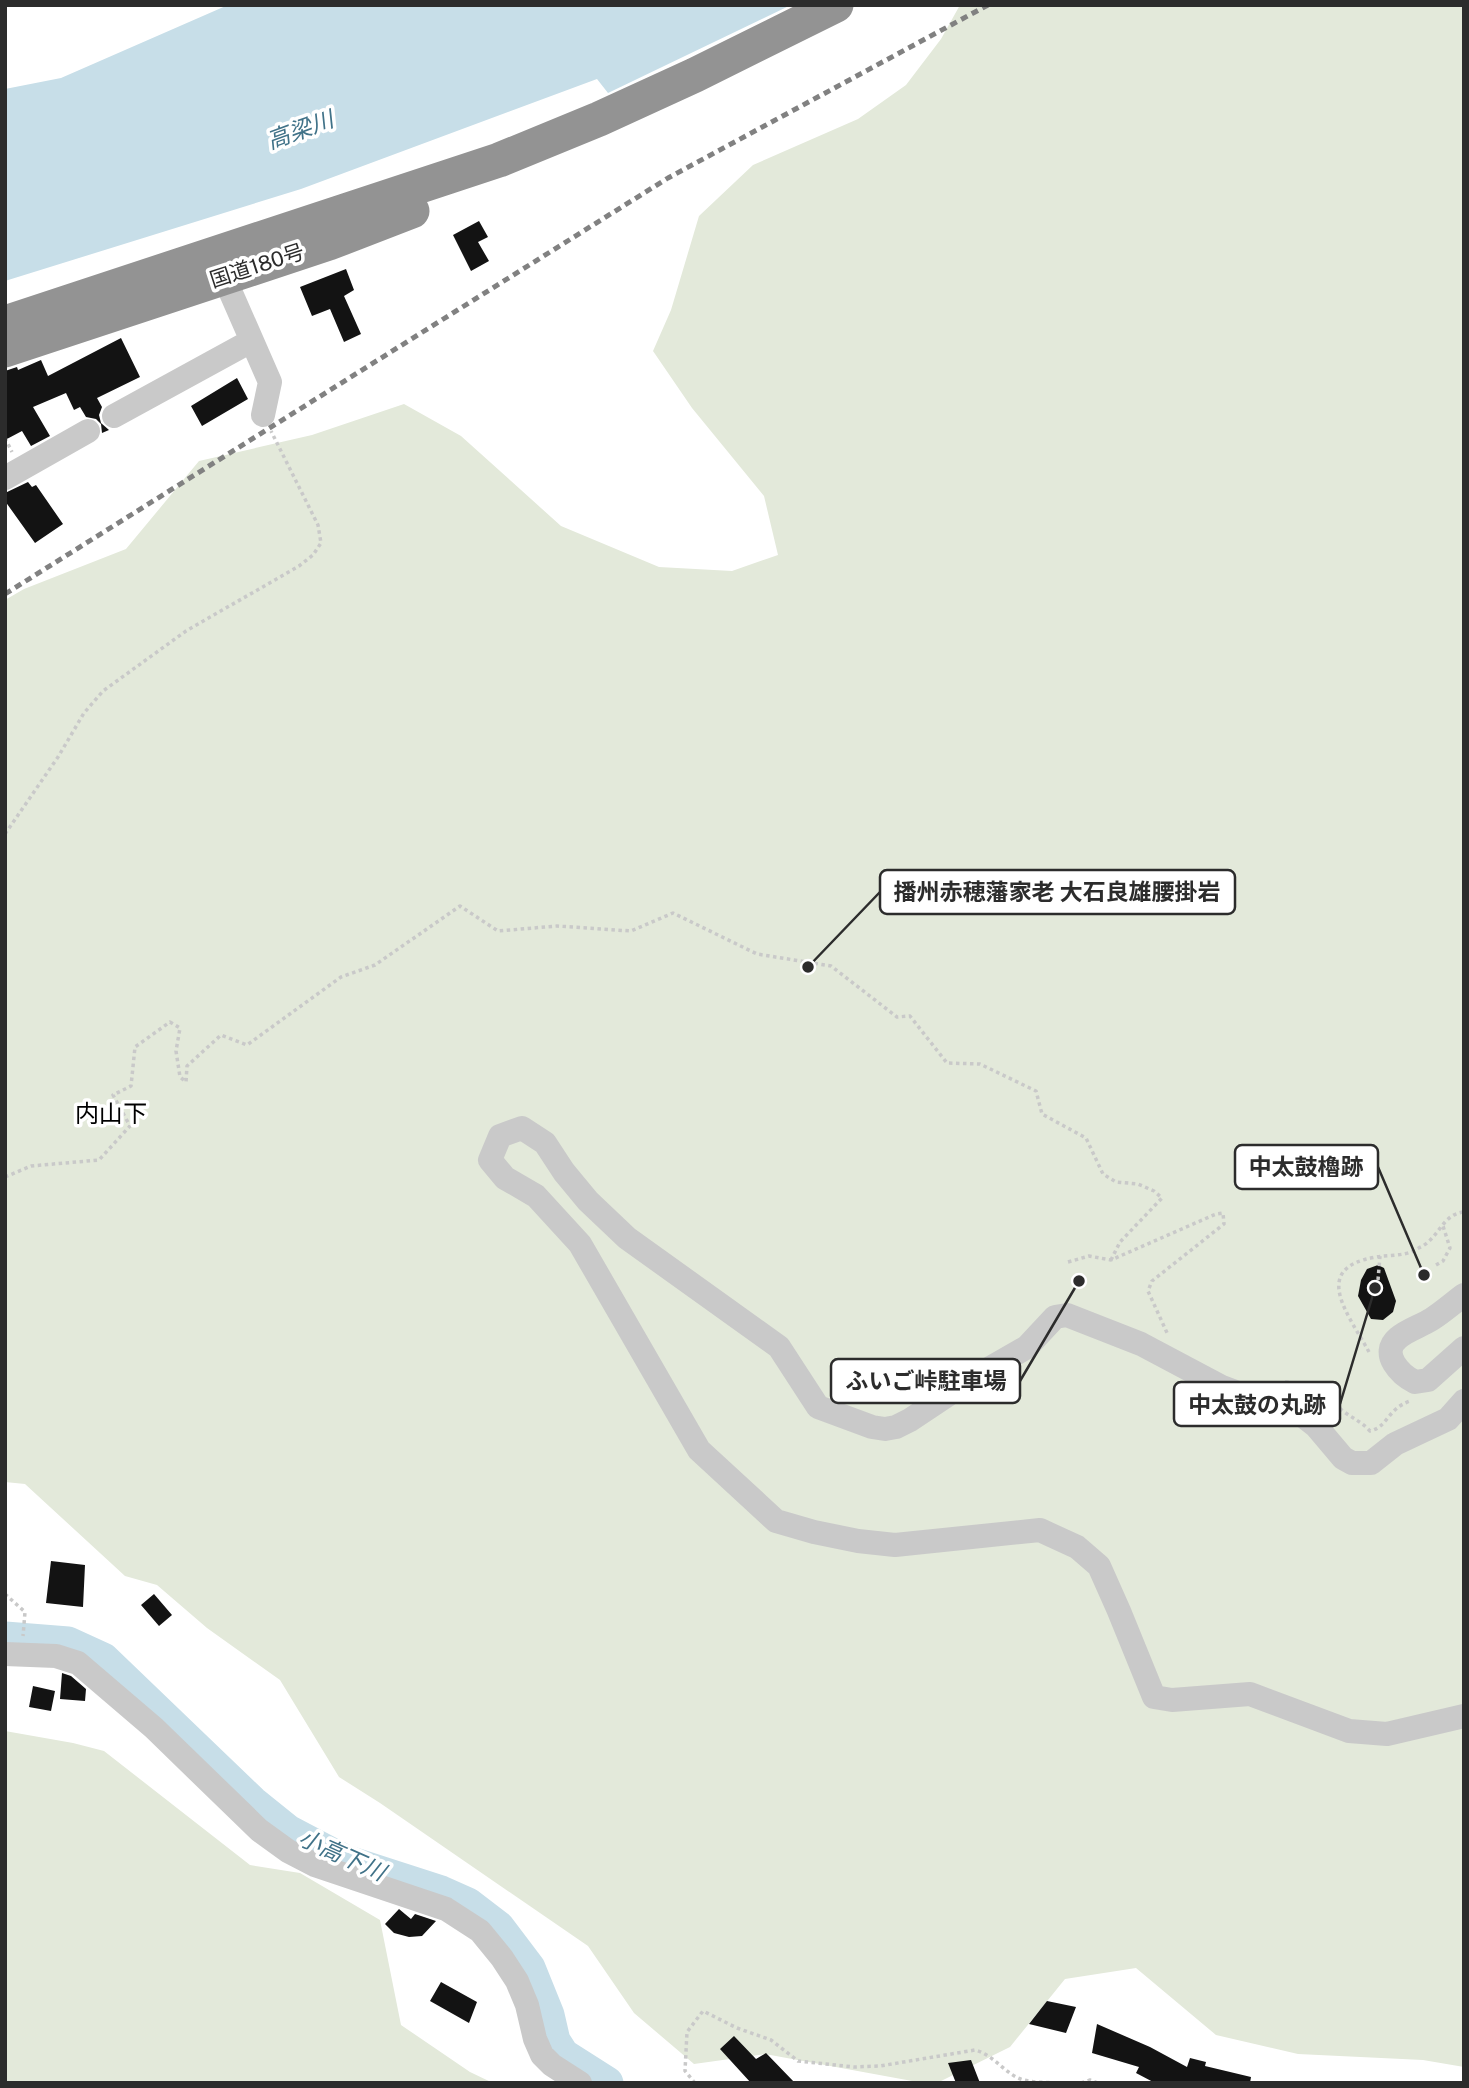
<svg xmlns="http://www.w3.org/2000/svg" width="1469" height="2088" viewBox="0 0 1469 2088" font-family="'Public Sans','Noto Sans JP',sans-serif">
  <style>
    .green { fill: #e3e9da }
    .water { fill: #c7dee8 }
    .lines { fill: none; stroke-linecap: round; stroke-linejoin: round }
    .river { stroke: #c7dee8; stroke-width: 33 }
    .building { fill: #131313 }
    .path { stroke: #c9c9c9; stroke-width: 3.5; stroke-dasharray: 3.5 3.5; stroke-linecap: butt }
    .minor { stroke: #c9c9c9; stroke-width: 24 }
    .highway { stroke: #939393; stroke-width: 35 }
    .rail { stroke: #818181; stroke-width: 5; stroke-dasharray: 7 5; stroke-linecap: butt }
    .labels { text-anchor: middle; stroke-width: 7; stroke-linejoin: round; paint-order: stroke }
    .street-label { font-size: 21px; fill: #2c2c2c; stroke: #fff }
    .water-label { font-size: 23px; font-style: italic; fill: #407288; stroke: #fff }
    .quarter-label { font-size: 24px; fill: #000; stroke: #fff }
    .leader { fill: none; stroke: #2c2c2c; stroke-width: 2.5 }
    .callout-dot { fill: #2c2c2c; stroke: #fff; stroke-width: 2.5 }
    .callout { fill: #fff; stroke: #2c2c2c; stroke-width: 2.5 }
    .callout-label { font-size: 23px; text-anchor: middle; font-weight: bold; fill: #2c2c2c }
  </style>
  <rect width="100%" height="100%" fill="#fff"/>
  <path class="green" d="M960,5H1464V2067L1423,2060L1298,2054L1216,2035L1136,1968L1065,1979L1010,2047L937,2083H923L765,2054L694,2064L634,2013L588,1946L380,1803L339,1777L280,1680L207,1628L157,1585L125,1576L25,1484L5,1482V600L24,589L126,549L199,461L312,435L404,404L461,436L561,526L659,567L732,571L778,555L764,496L692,408L653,351L671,310L699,216L753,165L858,119L906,85L941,39Z
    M5,1731L73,1743L104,1751L250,1865L300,1873L380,1920L401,2025L470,2072L493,2083H5Z"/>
  <path class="water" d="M228,5H791L608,93L597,79L301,189L5,281V89L61,78Z"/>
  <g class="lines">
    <path class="river" d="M5,1638L68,1643L103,1659L252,1802L288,1831L345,1861L441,1892L468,1904L498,1927L529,1968L548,2015L554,2041L563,2055L607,2083"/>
  </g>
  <path class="building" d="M479,221L488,237L478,242L489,261L471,271L453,235Z
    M346,269L354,290L344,296L361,334L344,342L330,309L312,316L300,287Z
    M121,338L140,377L97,398L102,407L99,415L101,423L109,430L102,433L101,424L96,419L86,417L80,407L74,410L66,393L33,407L50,436L31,446L22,431L5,440V371L17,367L18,370L41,360L48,376Z
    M237,378L248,399L202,426L191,406Z
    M28,482L32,487L36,485L63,524L35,543L5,501V493Z
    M1378,1265L1384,1268L1396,1301L1393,1312L1383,1320L1371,1319L1358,1296L1361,1280L1367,1269Z
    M51,1561L85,1565L83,1607L46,1603Z
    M154,1594L172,1615L159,1626L141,1605Z
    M62,1673L71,1676L86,1689L85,1701L60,1699Z
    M33,1686L55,1691L51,1711L29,1707Z
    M399,1909L411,1919L415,1914L436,1921L422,1936L409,1937L394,1933L385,1924Z
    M441,1982L477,2002L469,2023L430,2001Z
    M1047,2001L1076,2007L1066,2033L1029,2024Z
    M1097,2024L1150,2047L1187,2067L1190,2058L1206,2062L1205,2066L1251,2077L1250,2083H1155L1136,2073L1139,2067L1092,2053Z
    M734,2036L756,2059L766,2053L795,2083H751L720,2049Z
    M971,2060L980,2083H956L948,2063Z"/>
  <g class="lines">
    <path class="path" d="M5,438L12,452
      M5,834L58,757L84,713L103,691L186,631L299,566L313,555L321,543L318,525L271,431
      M5,1177L31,1166L99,1160L130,1126L113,1095L131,1086L135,1047L170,1022L180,1028L176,1051L180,1077L186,1082L187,1066L221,1035L247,1045L341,977L375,965L460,906L498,931L557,926L631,931L673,913L757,954L831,966L897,1017L910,1016L947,1063L980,1064L1036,1091L1042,1114L1086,1138L1103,1174L1116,1182L1138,1184L1154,1191L1162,1198L1120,1242L1111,1260
      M1068,1262L1089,1256L1111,1260L1216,1214L1223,1213L1224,1224L1152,1281L1148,1291L1168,1335
      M1436,1265L1443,1261L1450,1248L1443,1226
      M1378,1280L1380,1256
      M1369,1352C1349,1315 1309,1268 1376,1257C1388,1255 1403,1256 1413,1251C1418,1248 1424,1246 1428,1242C1441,1231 1445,1214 1464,1212
      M1285,1382C1322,1385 1316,1389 1343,1411C1352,1418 1362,1422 1370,1431C1388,1427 1387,1409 1410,1401
      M5,1594L25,1612L23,1636
      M695,2083L685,2071L687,2032L703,2011L737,2028L771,2040L798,2061L854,2067L880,2066L975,2050C993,2055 1002,2070 1018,2078C1029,2083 1044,2082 1057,2083
      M1081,2083L1090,2080L1098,2083"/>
    <path class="minor" d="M224,277L270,382L263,415
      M114,416L251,341
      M5,478L88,431
      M1464,1295C1453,1303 1443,1312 1432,1319C1421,1326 1407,1330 1398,1338C1379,1354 1401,1375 1415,1382L1428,1380L1464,1348
      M1464,1401L1448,1419L1395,1444L1371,1463H1352L1343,1458L1316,1426L1293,1408L1271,1400L1246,1396L1222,1387L1141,1344L1067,1315L1055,1317L1027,1347L973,1378L910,1420L896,1427L885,1429L872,1427L818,1407L779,1347L627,1238L588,1201L564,1172L545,1143L522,1128L500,1136L490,1160L505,1178L536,1196L580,1244L699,1450L776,1521L814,1532L858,1541L895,1545L1040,1530L1077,1547L1099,1566L1119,1611L1154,1697L1172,1700L1250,1694L1349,1731L1387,1734L1464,1716
      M5,1654L56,1656L78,1663L154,1728L259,1830L288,1851L315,1865L446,1909L480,1931L502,1958L517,1981L527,2005L535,2039L542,2055L552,2065L580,2083"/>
    <path class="highway" d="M5,323L499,160L599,119L695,75L836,5
      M5,350L329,243L412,211"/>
    <path class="rail" d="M5,594L668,178L988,5"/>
  </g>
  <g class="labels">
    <g class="street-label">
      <text transform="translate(257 266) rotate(-18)" y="7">国道180号</text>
    </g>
    <g class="water-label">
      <text transform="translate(300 130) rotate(-20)" y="8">高梁川</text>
      <text transform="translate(342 1855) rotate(24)" y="8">小高下川</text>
    </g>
    <g class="quarter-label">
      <text x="111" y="1122">内山下</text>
    </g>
  </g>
  <path class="leader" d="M808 967L880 892M1424 1275L1378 1167M1079 1281L1020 1381M1375 1288L1340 1404"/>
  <g class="callout-dot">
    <circle cx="808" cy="967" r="7"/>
    <circle cx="1424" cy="1275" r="7"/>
    <circle cx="1079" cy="1281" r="7"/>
    <circle cx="1375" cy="1288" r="7"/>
  </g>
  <g class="callout">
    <rect x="880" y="870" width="355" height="44" rx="7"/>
    <rect x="1235" y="1145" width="143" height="44" rx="7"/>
    <rect x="831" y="1359" width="189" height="44" rx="7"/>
    <rect x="1174" y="1382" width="166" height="44" rx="7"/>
  </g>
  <g class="callout-label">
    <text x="1057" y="900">播州赤穂藩家老 大石良雄腰掛岩</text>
    <text x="1306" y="1175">中太鼓櫓跡</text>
    <text x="926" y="1389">ふいご峠駐車場</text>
    <text x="1257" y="1413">中太鼓の丸跡</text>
  </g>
  <rect width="1469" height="2088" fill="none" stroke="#2c2c2c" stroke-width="14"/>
</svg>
